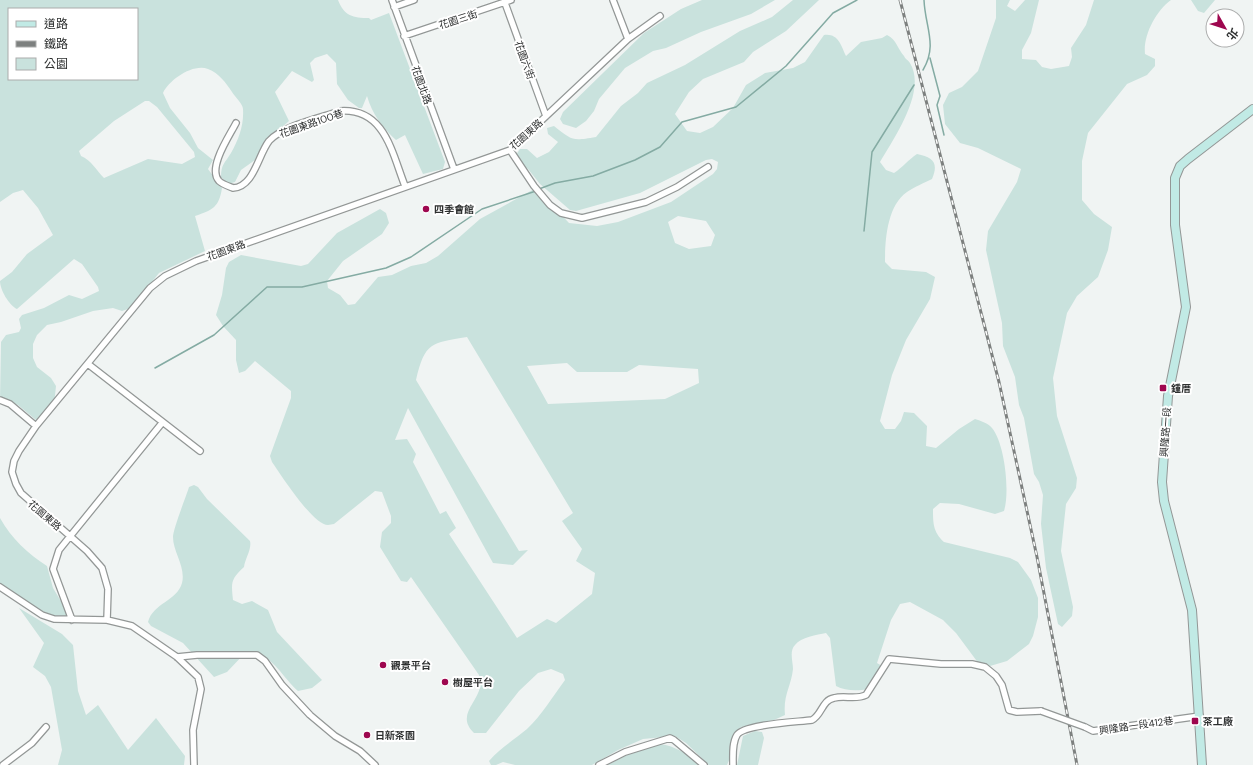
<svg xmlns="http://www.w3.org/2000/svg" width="1253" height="765" viewBox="0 0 1253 765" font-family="'DM Sans','Noto Sans TC',sans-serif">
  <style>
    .green { fill: #c9e2dd; fill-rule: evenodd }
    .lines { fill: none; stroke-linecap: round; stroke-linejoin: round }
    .stream { stroke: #84aba3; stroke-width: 1.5 }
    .street-casing { stroke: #939796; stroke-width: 8 }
    .secondary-casing { stroke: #939796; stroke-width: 10 }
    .street { stroke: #fff; stroke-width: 5.5 }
    .secondary { stroke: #c1eae5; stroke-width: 8 }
    .rail-casing { stroke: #7d807f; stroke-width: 3 }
    .rail { stroke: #fff; stroke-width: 1.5; stroke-dasharray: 4.5; stroke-linecap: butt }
    .street-bridge-casing { stroke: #939796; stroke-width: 8; stroke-linecap: butt }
    .street-bridge { stroke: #fff; stroke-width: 5.5 }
    .poi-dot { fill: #9e074f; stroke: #fff; stroke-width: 1.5 }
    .labels { text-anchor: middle; stroke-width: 4; stroke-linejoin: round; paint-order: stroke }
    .street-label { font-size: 10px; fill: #2d2f2f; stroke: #fff }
    .poi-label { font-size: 10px; font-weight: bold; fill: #2d2f2f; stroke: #fff; text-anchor: start }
  </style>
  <rect width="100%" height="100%" fill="#f0f4f3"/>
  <path class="green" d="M0,0H338C344,16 353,18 369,18L371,20L389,13L445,162L443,169L423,174L405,135L396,140C383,128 372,114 367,96L362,108H359L348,100L337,84L336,63L327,54L315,58L310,63L314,80L312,82L292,71L275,92L289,121L271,137L255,160L241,170L235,182L228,184L221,177C221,164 225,163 231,153C239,139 244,125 243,109C243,104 235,97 232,92C226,83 219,73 208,69C193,63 169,80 163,93L170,108L190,133L198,148L213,160L208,169L222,188C219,207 213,210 195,216L205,251L159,273L131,308L122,311L113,308L93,311L61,322L47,325L37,335L33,344V358L37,367L51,378L56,386L54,405L36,420L18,405L5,399L0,401L1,342L6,335L19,332L21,328L19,319L22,315L44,308L69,295L82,299L99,291L98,287L82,264L74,259L17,309C9,305 0,290 0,281L12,272L27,254L53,235L38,208L23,190L13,193L0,202ZM9,9H137V79H9ZM145,101H149L157,107L194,152L195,157L182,164L148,159L104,178C96,170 91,160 81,156L79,151L114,121Z
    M702,0H775L751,14L701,32L666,48L653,51L625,68L599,99L594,111L586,121L576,128L563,124L560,119L563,112L644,33L681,9Z
    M793,0H819L786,31L753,52L744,62L703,79L689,92L675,114L687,131L700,133L713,127L733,108L746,85L765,73L793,68L805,62L824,35C838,33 841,45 846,56L861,42L882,38L887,35C897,40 897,48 904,56C905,59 908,60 910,63C927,91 894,138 880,162L886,170L894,173C903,167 908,160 917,154C933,157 939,163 932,179C924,183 914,187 907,192C887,206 885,240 885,262L892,269L926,272L935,277L930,299L906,340L892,375L880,421L885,429H895L901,421L904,412L914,413L927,426L926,446L936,448L959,429L975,419C981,421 988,423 992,428C1005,444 1010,492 1004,511L995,514L959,504L940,503L933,509C933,523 933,532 944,542L1010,558L1018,562L1031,580L1038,598V617L1033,636L1029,644L1007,661L990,666L979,664L956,633L943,620L910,602L900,604L891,620L877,663L882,666L868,689C858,691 845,691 836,686L830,638L826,633C817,635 801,637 795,645C789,651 793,662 793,669C791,687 783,695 785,715L774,720L741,727L736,732L730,758L727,765H709L686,743L675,736L643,739L618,750L592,765H515L503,762L496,765H491L489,761C500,748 514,740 527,729C542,715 553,696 565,680L563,674L551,669L538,673L519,691L486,733H474C456,716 477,703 480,687C480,684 479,679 479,675L411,577L407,582L401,581L380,547L382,532L391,523V516L382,492L375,491L334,524C332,524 330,525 328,525C313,525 281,475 272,462L270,456L291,398V391L255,361L245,371L239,373L236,360V340L223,326L216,315L222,295L226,268L229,262L241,255L301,266L308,264L337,233L380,209L386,213L389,223L382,234L343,261L327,281L328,288L340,295L348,305L355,304L378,277L392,275L411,266L426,263L438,256L480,219L536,188L569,223L597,226L618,222L671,202L713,174L717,169L718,162L712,159L706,160L640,193L576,211L570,210L540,184L528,169L518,162L516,155L520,149H527L537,158L549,152L558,142L548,134L547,128L554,126C573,141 572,141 596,137L621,106L638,93L647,83L685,65L740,31L772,17ZM678,216L706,221L715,235L711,246L689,249L675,243L668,222ZM467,337L573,513L562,521L582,549L576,561L595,573L592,594L556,623L547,619L517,638L449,534L456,528L446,511L440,514L413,462L416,454L407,439L395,440L408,408L493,563L513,565L528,550L519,551L416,380C425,342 431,343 467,337ZM567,363L577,372H627L639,365L698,369L699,383L665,399L548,404L527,366Z
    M996,0H1010L1007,6L1015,11L1025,0H1039L1031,33L1022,50V59L1036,60L1042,67L1051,69L1069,66L1072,57L1071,48L1086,25L1094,0H1171C1156,11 1143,35 1145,54L1155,59V66L1147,75L1127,84L1088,133L1082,161V200L1094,214L1112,227L1108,250L1098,277L1077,296L1067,313L1053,378L1057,416L1077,478L1076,488L1066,504L1061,551L1073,607L1072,616L1062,627L1058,624L1046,568L1041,524L1043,495L1039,482L1034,474L1024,418L1019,405L1015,377L1003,346L1002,323L986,250L988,231L1017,182L1021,169L978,148L960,143L945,124L943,105L949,93L962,87L978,71L996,18Z
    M1191,0H1215L1204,13L1198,11Z
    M194,485L198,487L207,499L250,541C252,549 245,559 244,567C231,579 231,582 233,600L242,604L252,601L268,610L277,632L322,680L312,688L298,691C281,676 271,650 245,653L227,672L214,677L183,643L151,626L148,622C153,603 177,601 182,583C186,567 173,552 173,537C173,529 186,497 189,487Z
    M0,518C11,538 28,554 47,566L53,588L65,608L67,618L63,620L32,607L0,584Z
    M19,608L62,634L73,645L78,691L86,715L98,705L128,750L156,718L185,756L184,765H58L62,750L51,687L45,676L33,667L44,643Z
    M755,731L762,732L764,738L758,765H737L743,736Z
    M660,744C676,746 688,755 702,765H608L634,751Z"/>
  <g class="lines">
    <path class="stream" d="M930,58L940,96L937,105L944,135
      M923,70C938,45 925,27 924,0
      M539,189L555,183L593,176L635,160L660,147L682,122L736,107L786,66L833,13L857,0
      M864,231L872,152L914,85
      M155,368L214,335L267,287H302L386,268L411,257L482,209L536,191"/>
    <g class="street-casing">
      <path id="street" d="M392,0L454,169
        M613,0L628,39
        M505,3L546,116
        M394,7L414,0
        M404,36L511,0
        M236,123C230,135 207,168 219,181C222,184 228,186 233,188C254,187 258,155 269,141C282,126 320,118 340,111C385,108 392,153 405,186
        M510,150L534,186L550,205L561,213L582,218L646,202L677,187L708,167
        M88,364L200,451
        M0,400L10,404L36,426
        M0,587L42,615L54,619L107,620L132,626L177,657L198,677L201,689L193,730L194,765
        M72,620L53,569L59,550L162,423
        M107,620L108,589L102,568L87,551L21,493L16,484L12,472L14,461L19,451L36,426L150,288L165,276L196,261L510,150L628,39L660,16
        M177,657L197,655H257L265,661L282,685L310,715L335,736L360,751L375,765
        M1085,727L1093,731L1200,716
        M3,765L32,743L46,727
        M599,765L625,752L670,738L674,740L704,765
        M733,765C733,755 732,743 737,735C744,724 798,722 812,720C822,715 822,700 834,698C844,695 856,700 866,695L889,659L941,664H972L985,667L996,676L1002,685L1009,710L1017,712L1041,711"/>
    </g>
    <g class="secondary-casing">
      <path id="secondary" d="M1202,765L1192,610L1164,501L1162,482L1168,396L1186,307L1175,225V178L1180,166L1188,159L1253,109"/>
    </g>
    <use href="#street" class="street"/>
    <use href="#secondary" class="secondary"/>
    <g class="rail-casing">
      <path id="rail" d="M900,0L999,382L1037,557L1077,765"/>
    </g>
    <use href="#rail" class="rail"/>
    <g class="street-bridge-casing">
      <path id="street-bridge" d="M1041,711L1085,727"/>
    </g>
    <use href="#street-bridge" class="street-bridge"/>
  </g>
  <g class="poi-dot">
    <circle cx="426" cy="209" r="4"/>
    <rect x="1159" y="384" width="8" height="8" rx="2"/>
    <circle cx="383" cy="665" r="4"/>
    <circle cx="445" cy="682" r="4"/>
    <rect x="1191" y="717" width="8" height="8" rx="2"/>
    <circle cx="367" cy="735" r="4"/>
  </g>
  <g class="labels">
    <g class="street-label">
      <text transform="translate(458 19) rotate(-18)" y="4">花園三街</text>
      <text transform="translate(525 60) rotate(70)" y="4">花園六街</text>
      <text transform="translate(422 85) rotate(70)" y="4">花園北路</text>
      <text transform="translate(311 123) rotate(-19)" y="4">花園東路100巷</text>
      <text transform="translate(526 134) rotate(-42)" y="4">花園東路</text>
      <text transform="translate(226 250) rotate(-20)" y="4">花園東路</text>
      <text transform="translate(1165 432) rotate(-86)" y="4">興隆路一段</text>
      <text transform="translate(45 515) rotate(41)" y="4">花園東路</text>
      <text transform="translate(1136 725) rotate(-8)" y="4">興隆路一段412巷</text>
    </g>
    <g class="poi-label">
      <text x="434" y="213">四季會館</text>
      <text x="1171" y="392">鍾厝</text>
      <text x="391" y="669">觀景平台</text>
      <text x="453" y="686">樹屋平台</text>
      <text x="1203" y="725">茶工廠</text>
      <text x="375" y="739">日新茶園</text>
    </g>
  </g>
  <rect x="8" y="8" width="130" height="72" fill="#ffffff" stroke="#abacac"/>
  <rect x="16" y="21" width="20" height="6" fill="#c1eae5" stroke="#abacac"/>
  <text x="44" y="28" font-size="12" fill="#2d2f2f">道路</text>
  <rect x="16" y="41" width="20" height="6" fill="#7d807f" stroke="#abacac"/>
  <text x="44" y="48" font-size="12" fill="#2d2f2f">鐵路</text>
  <rect x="16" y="58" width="20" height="12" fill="#c9e2dd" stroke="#abacac"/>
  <text x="44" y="68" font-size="12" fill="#2d2f2f">公園</text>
  <g transform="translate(1225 28) rotate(129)"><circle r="19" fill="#ffffff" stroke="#abacac"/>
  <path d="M0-3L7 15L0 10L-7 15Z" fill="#9e074f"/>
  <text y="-6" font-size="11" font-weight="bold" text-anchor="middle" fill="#2d2f2f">北</text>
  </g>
</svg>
